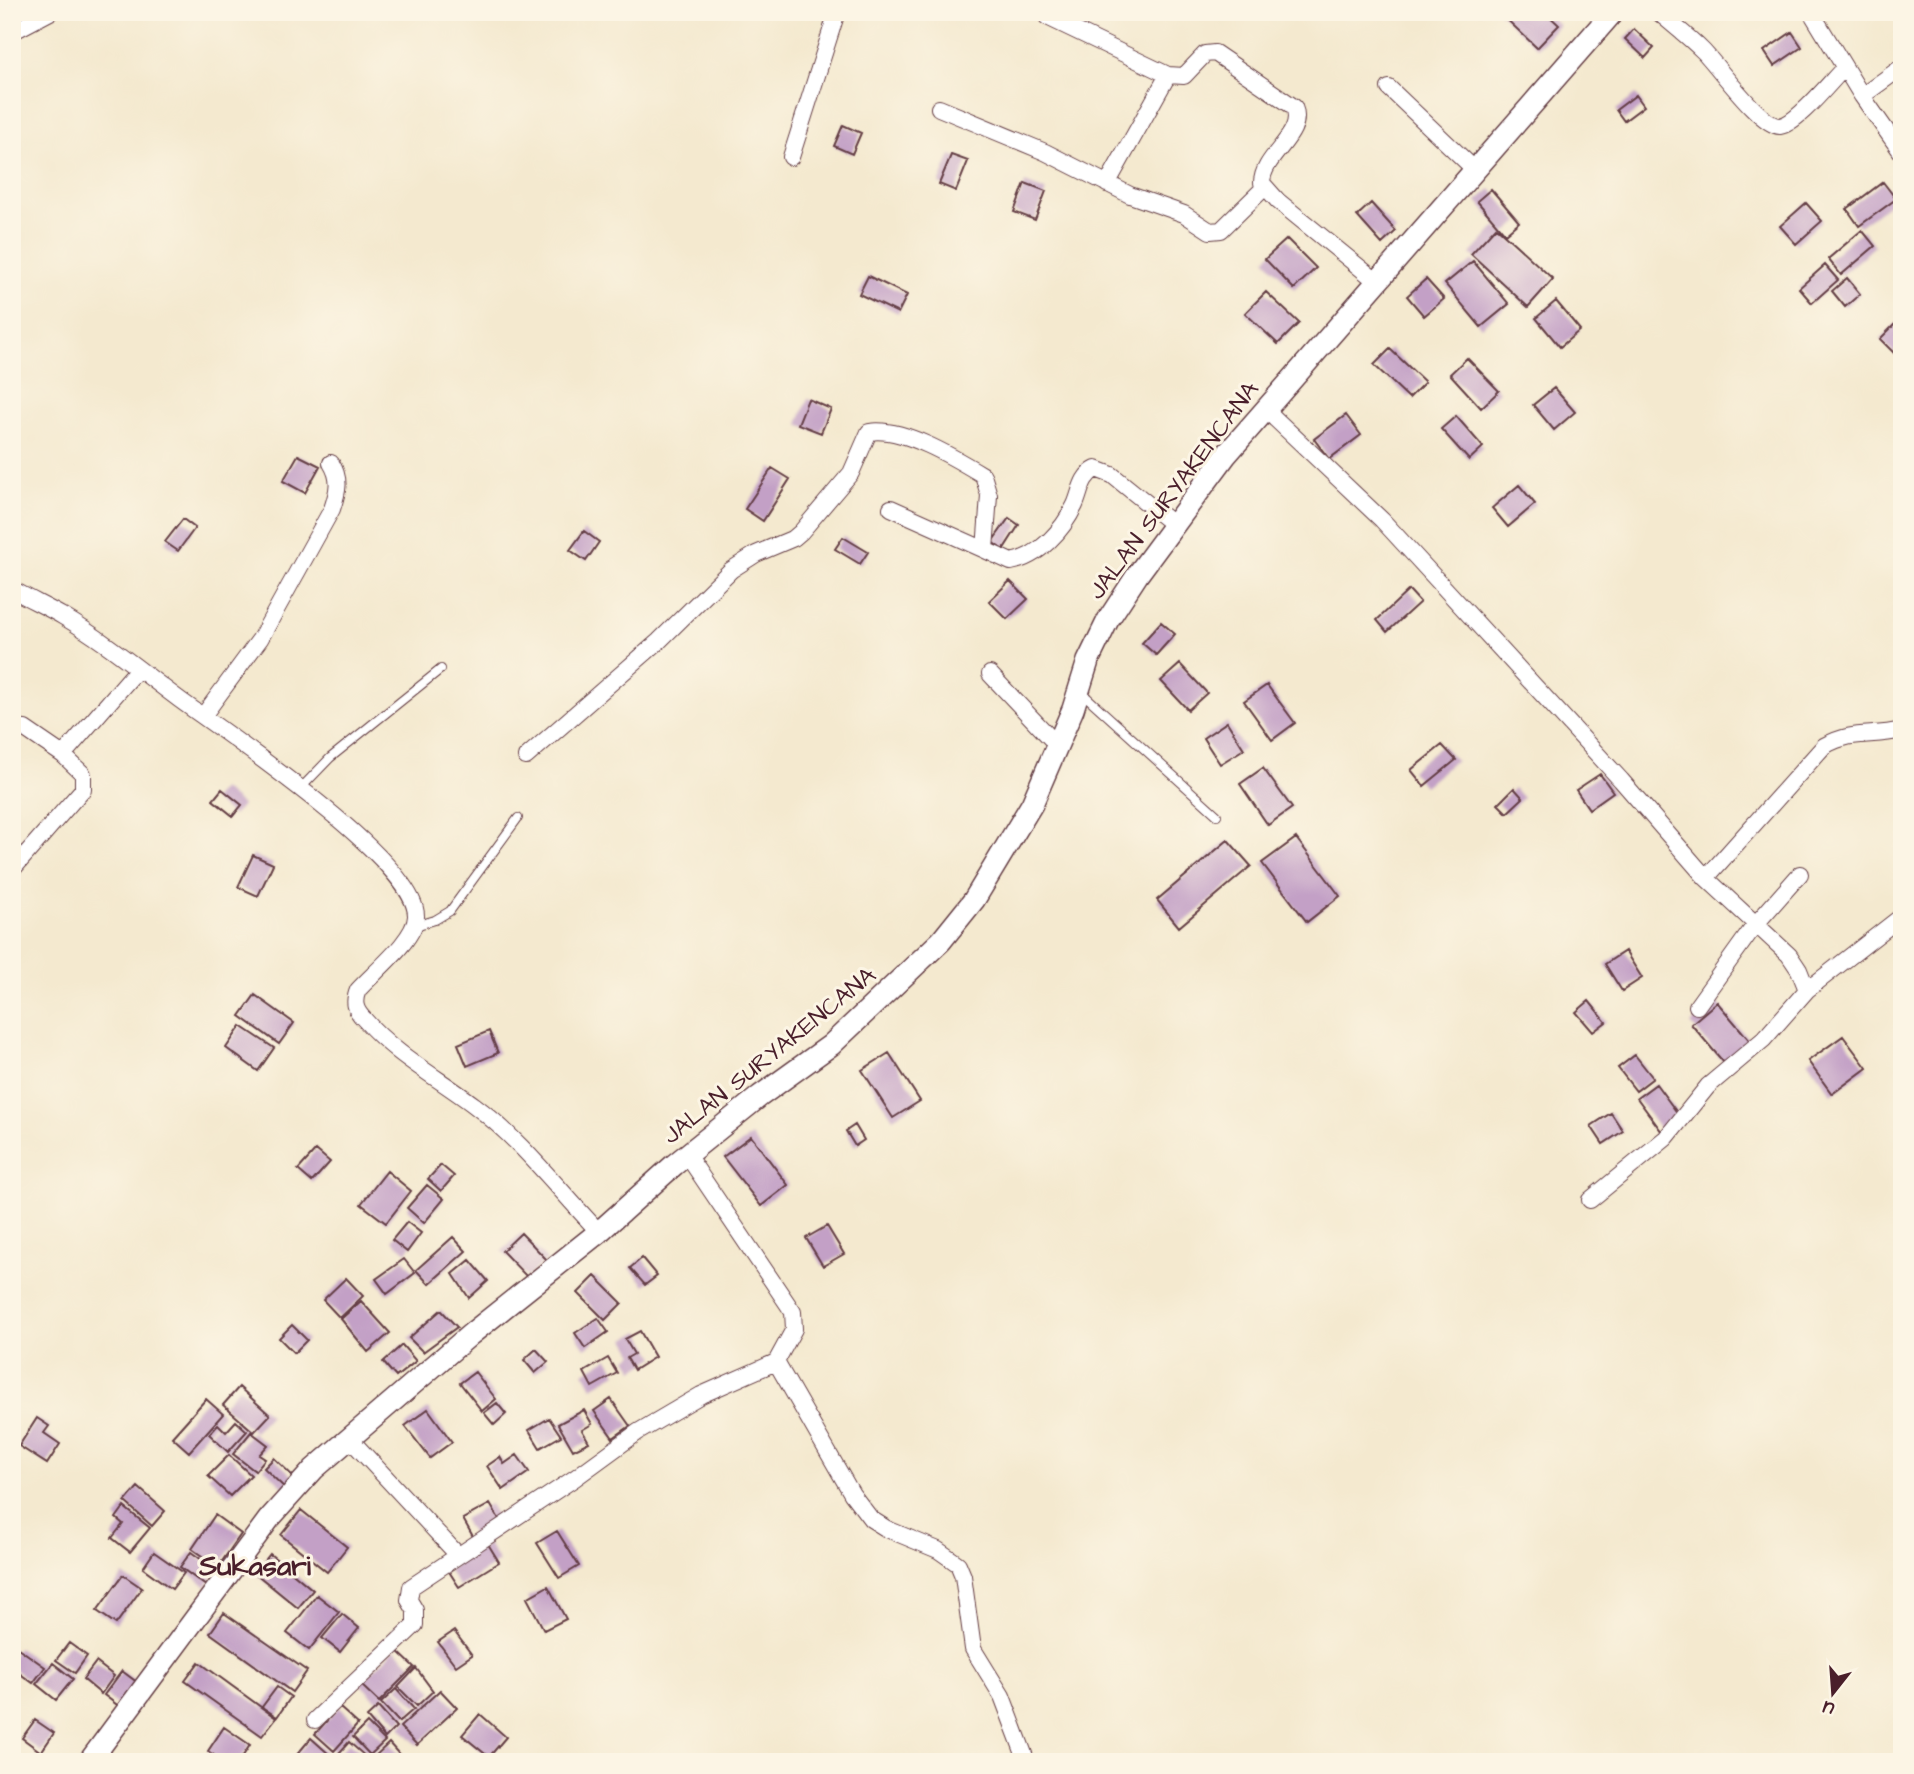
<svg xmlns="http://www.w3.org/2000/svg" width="1914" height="1774" viewBox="0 0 1914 1774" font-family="'Architects Daughter',sans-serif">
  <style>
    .building { fill: #c3a0c6 }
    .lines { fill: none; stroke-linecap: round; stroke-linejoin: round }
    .service-casing { stroke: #643d44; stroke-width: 10 }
    .minor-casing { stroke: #643d44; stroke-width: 18 }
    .tertiary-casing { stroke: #643d44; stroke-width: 24 }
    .service { stroke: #fff; stroke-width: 8 }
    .minor { stroke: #fff; stroke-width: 16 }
    .tertiary { stroke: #fff; stroke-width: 21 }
    .labels { text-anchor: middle; stroke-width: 6; stroke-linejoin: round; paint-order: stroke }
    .street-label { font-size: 24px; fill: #4a1f2b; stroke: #fcf5e5 }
    .quarter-label { font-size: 28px; font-weight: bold; fill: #4a1f2b; stroke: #fcf5e5 }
  </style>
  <rect width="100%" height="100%" fill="#fcf5e5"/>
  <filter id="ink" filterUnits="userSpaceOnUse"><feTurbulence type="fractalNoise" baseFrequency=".0143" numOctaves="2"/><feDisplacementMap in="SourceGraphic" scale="14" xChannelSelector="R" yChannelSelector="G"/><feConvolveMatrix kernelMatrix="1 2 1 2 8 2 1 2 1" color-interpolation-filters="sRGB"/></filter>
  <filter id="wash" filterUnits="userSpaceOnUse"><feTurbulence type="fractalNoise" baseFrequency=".00686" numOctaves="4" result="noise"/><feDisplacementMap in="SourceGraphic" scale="28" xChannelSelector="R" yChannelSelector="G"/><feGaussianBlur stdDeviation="1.57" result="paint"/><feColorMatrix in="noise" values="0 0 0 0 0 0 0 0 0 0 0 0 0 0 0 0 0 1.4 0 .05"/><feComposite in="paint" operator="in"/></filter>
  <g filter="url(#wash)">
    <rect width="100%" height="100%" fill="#f4e9cf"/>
    <g id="blocks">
      <path class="building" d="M1499,12H1545L1559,25L1537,48Z
        M1634,29L1654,48L1645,58L1625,39Z
        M1792,32L1802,47L1774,66L1764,51Z
        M1636,95L1644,106L1624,121L1616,110Z
        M843,125L861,133L852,154L834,146Z
        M951,155L968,161L956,191L939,184Z
        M1883,182L1896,199L1859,226L1847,209Z
        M1025,183L1046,191L1035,220L1014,212Z
        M1491,189L1519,222L1505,234L1477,201Z
        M1371,203L1396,231L1382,244L1357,216Z
        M1806,203L1822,221L1796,244L1780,226Z
        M1496,227L1553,279L1528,307L1471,254Z
        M1862,230L1875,246L1841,275L1828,259Z
        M1287,239L1316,268L1294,289L1265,259Z
        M1473,261L1509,304L1481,327L1445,284Z
        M1825,265L1838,280L1812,303L1799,288Z
        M868,276L907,295L898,313L859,294Z
        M1847,278L1860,294L1845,307L1832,291Z
        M1426,279L1444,299L1424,316L1407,296Z
        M1266,292L1299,323L1278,344L1245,313Z
        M1556,301L1580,330L1560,347L1536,318Z
        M1895,324L1902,331V361L1880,339Z
        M1390,349L1425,382L1409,398L1374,365Z
        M1467,358L1499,391L1481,408L1450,374Z
        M1554,388L1575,412L1554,430L1533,405Z
        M808,399L831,409L821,433L798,424Z
        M1346,415L1361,435L1329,459L1314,439Z
        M1456,416L1483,447L1469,460L1441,429Z
        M298,455L320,466L305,493L283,481Z
        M772,468L790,479L763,521L745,509Z
        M1519,485L1535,504L1508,527L1492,508Z
        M1009,518L1019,525L1003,550L992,542Z
        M183,519L195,528L178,551L165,542Z
        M584,531L599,542L586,561L570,550Z
        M843,537L868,552L860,564L835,549Z
        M1010,581L1028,599L1007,619L989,601Z
        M1409,590L1420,602L1387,632L1377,620Z
        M1161,622L1175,634L1156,655L1142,643Z
        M1180,664L1207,693L1188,710L1161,681Z
        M1267,685L1295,723L1272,740L1244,701Z
        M1227,722L1244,749L1220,764L1203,738Z
        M1442,745L1456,760L1424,786L1411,770Z
        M1263,768L1292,808L1268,825L1240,784Z
        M1600,774L1613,792L1589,809L1576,790Z
        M1514,788L1523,798L1507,813L1498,804Z
        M222,789L242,805L233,816L213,800Z
        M1296,838L1340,896L1307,922L1262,863Z
        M1228,840L1251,866L1179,927L1157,900Z
        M253,855L273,864L258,896L238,887Z
        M1625,951L1642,978L1622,991L1605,964Z
        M255,995L294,1023L279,1044L240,1016Z
        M1589,1001L1606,1022L1593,1032L1576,1012Z
        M1717,1002L1751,1042L1725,1064L1691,1024Z
        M241,1026L274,1048L258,1071L226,1048Z
        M489,1031L498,1053L467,1066L458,1044Z
        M1843,1036L1867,1068L1832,1094L1808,1061Z
        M889,1053L920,1101L893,1118L862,1070Z
        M1635,1055L1653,1078L1636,1091L1618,1068Z
        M1656,1084L1681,1118L1662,1132L1637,1098Z
        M1611,1113L1623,1131L1603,1144L1591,1126Z
        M855,1125L864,1140L855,1146L846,1131Z
        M751,1136L788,1185L761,1206L723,1157Z
        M316,1150L330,1162L312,1182L298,1170Z
        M441,1165L454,1176L441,1191L428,1179Z
        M387,1171L411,1191L386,1223L361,1204Z
        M427,1185L444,1199L424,1223L407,1208Z
        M407,1222L421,1233L407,1252L392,1240Z
        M827,1226L844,1254L823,1266L806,1238Z
        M521,1233L547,1260L527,1277L502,1251Z
        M453,1237L466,1251L429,1284L416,1270Z
        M642,1258L657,1276L645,1285L630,1268Z
        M404,1259L415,1273L387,1294L376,1279Z
        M470,1260L488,1281L469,1298L453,1274Z
        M595,1276L622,1303L605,1320L578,1293Z
        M346,1278L363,1296L340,1318L323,1300Z
        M361,1301L390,1333L368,1352L341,1319Z
        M441,1310L457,1327L423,1352L409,1338Z
        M598,1318L608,1332L585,1348L575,1333Z
        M292,1325L307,1340L294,1353L279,1338Z
        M640,1331L655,1357L634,1370L627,1358L634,1354L625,1339Z
        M402,1345L416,1361L396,1377L383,1362Z
        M536,1349L548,1362L535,1373L524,1360Z
        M608,1358L617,1373L592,1387L584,1372Z
        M475,1372L496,1399L482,1411L460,1383Z
        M239,1387L270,1415L254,1432L223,1405Z
        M206,1399L223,1414L189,1452L172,1437Z
        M611,1399L630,1426L613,1438L594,1411Z
        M497,1403L506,1414L494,1425L484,1413Z
        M428,1409L452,1442L430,1458L405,1426Z
        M584,1410L592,1424L582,1430L589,1442L573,1450L558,1424Z
        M37,1418L49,1426L44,1433L60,1444L47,1464L19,1446Z
        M549,1418L561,1436L540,1448L529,1430Z
        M236,1421L247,1431L228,1452L209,1434L218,1424L226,1432Z
        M251,1432L268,1445L259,1455L265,1459L255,1471L233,1454Z
        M229,1455L251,1475L230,1496L208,1476Z
        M517,1455L529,1472L503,1490L487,1466L500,1457L504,1464Z
        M274,1458L298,1481L288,1491L264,1468Z
        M138,1487L165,1511L152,1526L125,1502Z
        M490,1504L502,1524L475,1540L463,1519Z
        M124,1507L150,1528L130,1552L112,1538L123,1524L116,1518Z
        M301,1510L347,1547L327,1572L281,1535Z
        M215,1515L241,1534L218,1567L192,1549Z
        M557,1531L579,1566L559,1578L537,1543Z
        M488,1544L499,1562L459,1587L448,1570Z
        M154,1552L184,1573L172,1589L143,1568Z
        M191,1552L217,1571L206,1586L180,1567Z
        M270,1554L313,1590L298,1608L255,1573Z
        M123,1575L142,1588L116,1624L97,1611Z
        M548,1586L566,1619L544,1630L527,1598Z
        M317,1595L339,1612L309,1650L287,1633Z
        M224,1613L307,1671L292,1692L210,1633Z
        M342,1614L359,1628L340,1652L322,1638Z
        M454,1631L472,1655L456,1666L438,1642Z
        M69,1643L87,1656L75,1673L56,1660Z
        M18,1648L45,1667L33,1683L12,1668V1656Z
        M395,1649L414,1667L379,1702L360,1684Z
        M96,1662L114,1676L101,1694L83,1679Z
        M199,1662L276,1718L262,1736L185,1681Z
        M53,1663L73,1679L56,1700L36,1684Z
        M416,1668L433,1691L417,1706L398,1687Z
        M122,1671L138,1683L120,1707L104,1695Z
        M277,1687L291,1697L277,1717L262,1707Z
        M396,1689L414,1709L399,1722L381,1703Z
        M440,1690L457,1708L417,1745L400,1727Z
        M339,1707L358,1724L334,1751L315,1734Z
        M378,1707L396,1727L385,1738L367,1717Z
        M480,1714L506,1737L489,1757L462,1735Z
        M35,1720L54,1733L41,1752L22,1738Z
        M367,1723L385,1741L370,1755L353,1737Z
        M224,1727L250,1745L239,1762H224L208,1751Z
        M311,1738L331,1756L327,1762H301L295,1757Z
        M349,1742L366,1757L362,1762H331Z
        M389,1743L406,1762H378L374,1757Z"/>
    </g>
  </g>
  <g filter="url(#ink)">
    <use href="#blocks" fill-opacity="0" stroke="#643d44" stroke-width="2"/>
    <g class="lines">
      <g class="service-casing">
        <path id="service" d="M1080,691L1217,815
          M301,788L330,758L441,669
          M415,926L435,920L450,911L518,818"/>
      </g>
      <g class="minor-casing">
        <path id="minor" d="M1658,12C1673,25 1689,37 1703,51C1718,66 1761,127 1780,126C1797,124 1831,81 1844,68
          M1811,12L1862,96L1902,67
          M1047,17L1168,75L1184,76L1205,54L1215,53L1294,107C1306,135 1262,155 1262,183L1278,201L1375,280
          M12,32L50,12
          M1389,88L1474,169
          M1862,96L1902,153
          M939,108L1045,152L1130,195L1184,214L1210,231L1221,230L1264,188
          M791,157L837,12
          M1107,184L1168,75
          M1265,409L1382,520L1621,780L1706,878L1824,746C1855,729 1870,738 1902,730
          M891,508L985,550
          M12,589C29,599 47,607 64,617C105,641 142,672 180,700C225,733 417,862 416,916C416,939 374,972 358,990C353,1002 355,1010 364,1019C395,1055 437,1077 474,1105C519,1138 560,1191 599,1232
          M990,674L1058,746
          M203,716L260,639L332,509C338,491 341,479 331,463
          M12,728L25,729L63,755
          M526,757L659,641L731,570L756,554L794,538L801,532L851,473L869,432C902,426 955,458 983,475L989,495L985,550L1011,562C1039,557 1063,530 1075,505C1081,492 1081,476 1096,469L1112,475L1174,525
          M12,870L83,789V774L63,755L138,669
          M1706,878L1789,955L1799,970L1807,990
          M1697,1006L1755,925L1800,874
          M687,1155L793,1312L794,1329L776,1362L852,1494L871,1519L887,1529L938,1550L958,1564L963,1576L973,1649L1002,1696L1027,1762
          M1590,1200L1666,1138L1708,1086L1764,1039L1807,990L1902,916
          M350,1439L457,1554
          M315,1720L415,1625V1610L409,1600L411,1587L575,1478L638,1432L701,1395L776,1362
          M12,1760L14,1762"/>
      </g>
      <g class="tertiary-casing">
        <path id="tertiary" d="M89,1762L269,1519L314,1469L471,1334L599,1232L674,1165L760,1096L831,1045L941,941L974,900L1032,804L1073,709L1088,661L1108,620L1138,574L1226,455L1613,12"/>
      </g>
      <use href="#service" class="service"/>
      <use href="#minor" class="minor"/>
      <use href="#tertiary" class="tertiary"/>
    </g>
  </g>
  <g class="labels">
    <g class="street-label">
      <text transform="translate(1173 490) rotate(-53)" y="8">JALAN SURYAKENCANA</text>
      <text transform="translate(769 1055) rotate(-39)" y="8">JALAN SURYAKENCANA</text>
    </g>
    <g class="quarter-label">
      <text x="255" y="1575">Sukasari</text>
    </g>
  </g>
  <rect width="1914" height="1774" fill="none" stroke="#fcf5e5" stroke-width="42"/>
  <g transform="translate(1833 1693) rotate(197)" stroke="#fcf5e5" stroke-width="5" paint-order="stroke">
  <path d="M0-5L12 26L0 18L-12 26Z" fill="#4a1f2b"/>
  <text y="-10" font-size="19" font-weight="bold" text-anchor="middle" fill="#4a1f2b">U</text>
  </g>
</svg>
